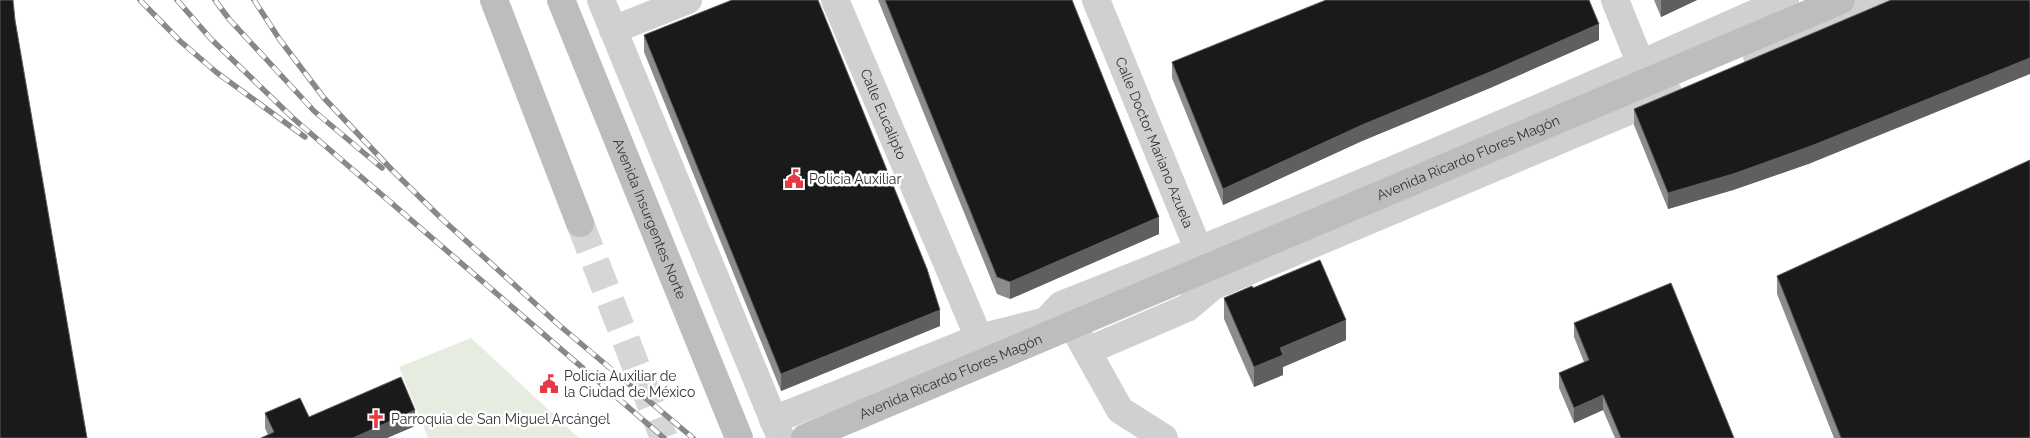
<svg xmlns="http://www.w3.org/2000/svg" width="2030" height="438" viewBox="0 0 2030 438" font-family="Raleway,sans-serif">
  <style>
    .green { fill: #e6ecdf }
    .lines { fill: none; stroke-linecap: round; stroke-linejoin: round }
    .secondary-tunnel { stroke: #d6d6d6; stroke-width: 28; stroke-dasharray: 28 14; stroke-linecap: butt }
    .street { stroke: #d0d0d0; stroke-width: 28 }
    .secondary { stroke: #bdbdbd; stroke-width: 28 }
    .rail-casing { stroke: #888; stroke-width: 5.5 }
    .rail { stroke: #fff; stroke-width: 4; stroke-dasharray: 11; stroke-linecap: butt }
    .wall { fill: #8c8c8c }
    .shaded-wall { fill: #5f5f5f }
    .building { fill: #1a1a1a; stroke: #5f5f5f }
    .labels { text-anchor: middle; stroke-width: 5; stroke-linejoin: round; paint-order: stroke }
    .street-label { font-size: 14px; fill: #333; stroke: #fff }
    .poi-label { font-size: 14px; fill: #333; stroke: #fff; text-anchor: start }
  </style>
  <rect width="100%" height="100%" fill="#fff"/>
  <path class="green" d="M471,338L579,438H428L399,367Z"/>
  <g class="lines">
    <path class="secondary-tunnel" d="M580,223L664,438"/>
    <g class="street">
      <path d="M601,0L781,438"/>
      <path id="s1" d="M835,0L979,338"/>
      <path id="s2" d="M1096,0L1206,268"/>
      <path d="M1615,0L1648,82"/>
      <path d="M613,30L688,0"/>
      <path d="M1757,56L1890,0"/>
      <path d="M1046,321L1061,305C1305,209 1546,107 1785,0"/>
      <path d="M1078,335L1120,410L1164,438"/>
      <path d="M1087,351L1187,308L1213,286L1669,94"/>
      <path d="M773,420L979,338L1046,321L1064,318"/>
    </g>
    <g class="secondary">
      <path d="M494,0L580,223"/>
      <path id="s3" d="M561,0L739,438"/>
      <path id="s4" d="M805,438L1841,0"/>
    </g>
    <g class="rail-casing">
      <path id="rail" d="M140,0L180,41L216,72L305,137
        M177,0L211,39L294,119L664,438
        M215,0L229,19L314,111L382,168
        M254,0L280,40L324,98L392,170L443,220L560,326L693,438"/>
    </g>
    <use href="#rail" class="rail"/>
  </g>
  <path class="wall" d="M878,0H1072L1159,234L1010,299L997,294Z
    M1654,0H1697L1661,17Z
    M644,35L940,326L781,391L644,52Z
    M1599,40L1490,88L1362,141L1223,205L1172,78V62Z
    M1634,109L1811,163L1733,190L1668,209L1634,125Z
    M1777,276L2030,438H1834L1777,294Z
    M1253,288L1346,340L1283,367V375L1254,387L1224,319V298Z
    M1574,323L1734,438H1615L1603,410L1574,423L1559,388V373L1584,362L1574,337Z
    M265,413L309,417L415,426L387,438H261L268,435L265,428Z"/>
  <path class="shaded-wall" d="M1661,0H1697L1661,17Z
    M1599,24V40L1490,88L1362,141L1223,205V189L1362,125Z
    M2030,58V74L1811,163L1733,190L1668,209V193Z
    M1159,217V234L1010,299V282Z
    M940,310V326L781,391V374Z
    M1346,320V340L1283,367V375L1254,387V367L1280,348Z
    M1603,395V410L1574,423V408Z
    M415,410V426L387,438H353Z"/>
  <path class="building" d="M0,0H13L15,20L87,438H0Z
    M732,0H818L927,269L940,310L781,374L644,35Z
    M885,0H1072L1159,217L1010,282L997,277Z
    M1326,0H1589L1599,24L1490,72L1362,125L1223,189L1172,62Z
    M1891,0H2030V58L1811,146L1733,174L1668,193L1634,109Z
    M2030,160V438H1841L1777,276Z
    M1320,260L1346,320L1280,348L1283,355L1254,367L1224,298L1252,286L1253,288Z
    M1671,283L1734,438H1621L1603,395L1574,408L1559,373L1589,360L1574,323Z
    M401,377L415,410L353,438H261L274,432L265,413L300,398L309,417Z"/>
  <defs>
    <g id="civic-bare" transform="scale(1.5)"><path d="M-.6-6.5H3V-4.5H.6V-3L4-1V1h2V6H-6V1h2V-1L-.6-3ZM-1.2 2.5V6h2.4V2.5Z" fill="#e63946" stroke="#fff" stroke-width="2.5" paint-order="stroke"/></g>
    <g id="church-bare" transform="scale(1.5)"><path d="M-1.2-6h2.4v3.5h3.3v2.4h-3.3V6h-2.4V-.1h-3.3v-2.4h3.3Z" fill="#e63946" stroke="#fff" stroke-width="2.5" paint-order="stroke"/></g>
  </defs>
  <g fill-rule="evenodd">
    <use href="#civic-bare" x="794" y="179"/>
    <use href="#civic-bare" x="549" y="384"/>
    <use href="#church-bare" x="376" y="419"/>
  </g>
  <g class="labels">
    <g class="street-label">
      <text dy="5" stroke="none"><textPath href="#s1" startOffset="124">Calle Eucalipto</textPath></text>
      <text dy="5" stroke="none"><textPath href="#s2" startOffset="154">Calle Doctor Mariano Azuela</textPath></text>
      <text dy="5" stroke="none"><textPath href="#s4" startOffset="720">Avenida Ricardo Flores Magón</textPath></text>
      <text dy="5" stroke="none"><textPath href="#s3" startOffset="236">Avenida Insurgentes Norte</textPath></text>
      <text dy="5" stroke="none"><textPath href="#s4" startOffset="158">Avenida Ricardo Flores Magón</textPath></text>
    </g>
    <g class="poi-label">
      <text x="809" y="184">Policia Auxiliar</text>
      <text x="564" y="381">Policía Auxiliar de<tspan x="564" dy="16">la Ciudad de México</tspan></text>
      <text x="391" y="424">Parroquia de San Miguel Arcángel</text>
    </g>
  </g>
</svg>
